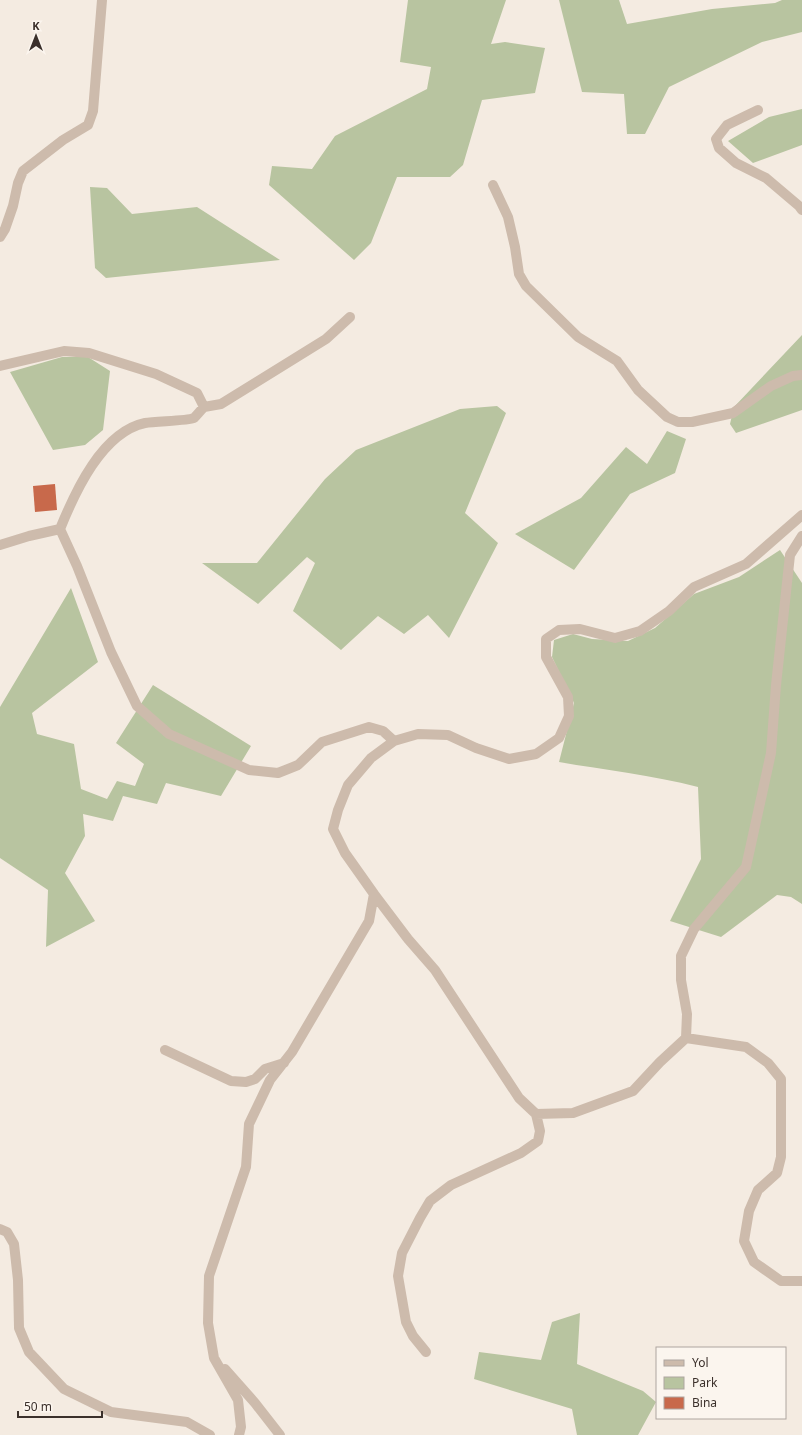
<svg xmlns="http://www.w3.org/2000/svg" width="802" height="1435" viewBox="0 0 802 1435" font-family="'Noto Sans',sans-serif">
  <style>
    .green { fill: #b8c4a0 }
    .building { fill: #c8694b }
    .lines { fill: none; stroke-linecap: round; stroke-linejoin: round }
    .minor { stroke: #cdbbac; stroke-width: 10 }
  </style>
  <rect width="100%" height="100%" fill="#f4ebe1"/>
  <path class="green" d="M408,0H506L491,44L505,42L545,48L535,93L482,100L463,165L450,177H397L371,243L354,260L269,185L272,166L312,169L335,136L427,89L431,67L400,62Z
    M559,0H619L627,24L712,9L775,3L782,0H802V32L762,42L669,87L645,134H627L624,94L582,92Z
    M802,109V145L753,163L728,141L769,117Z
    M90,187L107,188L132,214L197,207L280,260L106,278L95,268Z
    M802,335V410L736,433L730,424L734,407Z
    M62,357H88L110,371L103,430L85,445L53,450L10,372Z
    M497,406L506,413L465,513L498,543L449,638L428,615L404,634L378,616L341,650L293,611L315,563L307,557L258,604L202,563H257L325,479L356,450L460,409Z
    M667,431L686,439L675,473L630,494L574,570L515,534L581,498L626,447L647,464Z
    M780,550L802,583V904L791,897L777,895L721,937L670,921L701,859L698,787C652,775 605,770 559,762L574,703L552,657L554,640L573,634L592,639L628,641L655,628L694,594L739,577Z
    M71,588L98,662L32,713L37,734L74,744L81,789L107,799L117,781L135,786L144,764L116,743L153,685L251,746L221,796L166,783L157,804L123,796L113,821L83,814L85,836L65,873L95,921L46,947L48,890L0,858V707Z
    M580,1313L577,1364L643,1391L656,1402L638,1435H577L572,1409L474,1379L479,1352L541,1360L552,1322Z"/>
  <path class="building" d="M55,484L57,510L35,512L33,486Z"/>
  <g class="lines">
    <path class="minor" d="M758,110L727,125L716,139L719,148L736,163L766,178L799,206L802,210
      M493,185L508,217L515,247L519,274L526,286L578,337L617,361L638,390L667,417L678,422H692L733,413L771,386L793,376L802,375
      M0,237L5,229L13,206L18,183L23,171L63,140L88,125L93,111L102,0
      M0,366L64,351L89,353L156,374L197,393L204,407C201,410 197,415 194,418C187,421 155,421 145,423C102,432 75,492 60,529L77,566L111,652L137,706L169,734L249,770L278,773L298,765L322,742L369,727L383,731L394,741
      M204,407L221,404L326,339L350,317
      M0,545L29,536L60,529
      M374,894L408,939L435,970L519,1098L536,1114L573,1113L633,1091L660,1062L686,1038L687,1014L681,980V956L694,929L746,867L771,753L776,685L790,555L802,536
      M686,1038L746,1047L768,1063L781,1079V1157L777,1173L758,1190L749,1211L744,1241L754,1262L781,1281H802
      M165,1050L231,1081L246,1082L255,1079L265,1069L284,1063
      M0,1229L7,1232L14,1244L18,1280L19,1328L29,1352L64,1389L111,1412L187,1422L210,1435
      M426,1352L413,1336L406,1322L398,1276L402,1253L420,1218L430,1201L451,1185L521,1153L538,1141L540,1131L536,1114
      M225,1369L255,1403L280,1435
      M239,1435L241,1427L238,1400L214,1358L208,1323L209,1276L246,1167L249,1124L270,1080L292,1052L369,921L374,894L345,853L333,829L338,810L348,785L371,758L394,741L418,734L448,735L476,748L509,759L536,754L559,738L569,716L568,697L546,657V639L559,630L580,629L615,638L640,631L669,611L694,587L746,564L802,515"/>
  </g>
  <rect x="656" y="1347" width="130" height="72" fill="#fbf5ee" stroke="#aea6a0"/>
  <rect x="664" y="1360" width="20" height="6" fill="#cdbbac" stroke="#aea6a0"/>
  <text x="692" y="1367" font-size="12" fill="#3b302b">Yol</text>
  <rect x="664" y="1377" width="20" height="12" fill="#b8c4a0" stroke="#aea6a0"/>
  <text x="692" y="1387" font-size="12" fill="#3b302b">Park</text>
  <rect x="664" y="1397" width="20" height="12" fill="#c8694b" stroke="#aea6a0"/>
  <text x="692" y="1407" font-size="12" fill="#3b302b">Bina</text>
  <g transform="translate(36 36)" stroke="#fbf5ee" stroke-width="3" paint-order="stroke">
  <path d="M0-3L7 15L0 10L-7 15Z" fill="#3b302b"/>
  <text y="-6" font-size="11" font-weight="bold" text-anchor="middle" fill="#3b302b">K</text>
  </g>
  <path d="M18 1411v6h84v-6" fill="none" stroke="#3b302b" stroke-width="2"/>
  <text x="24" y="1411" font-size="12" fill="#3b302b" stroke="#fbf5ee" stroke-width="3" paint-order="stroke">50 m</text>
</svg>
